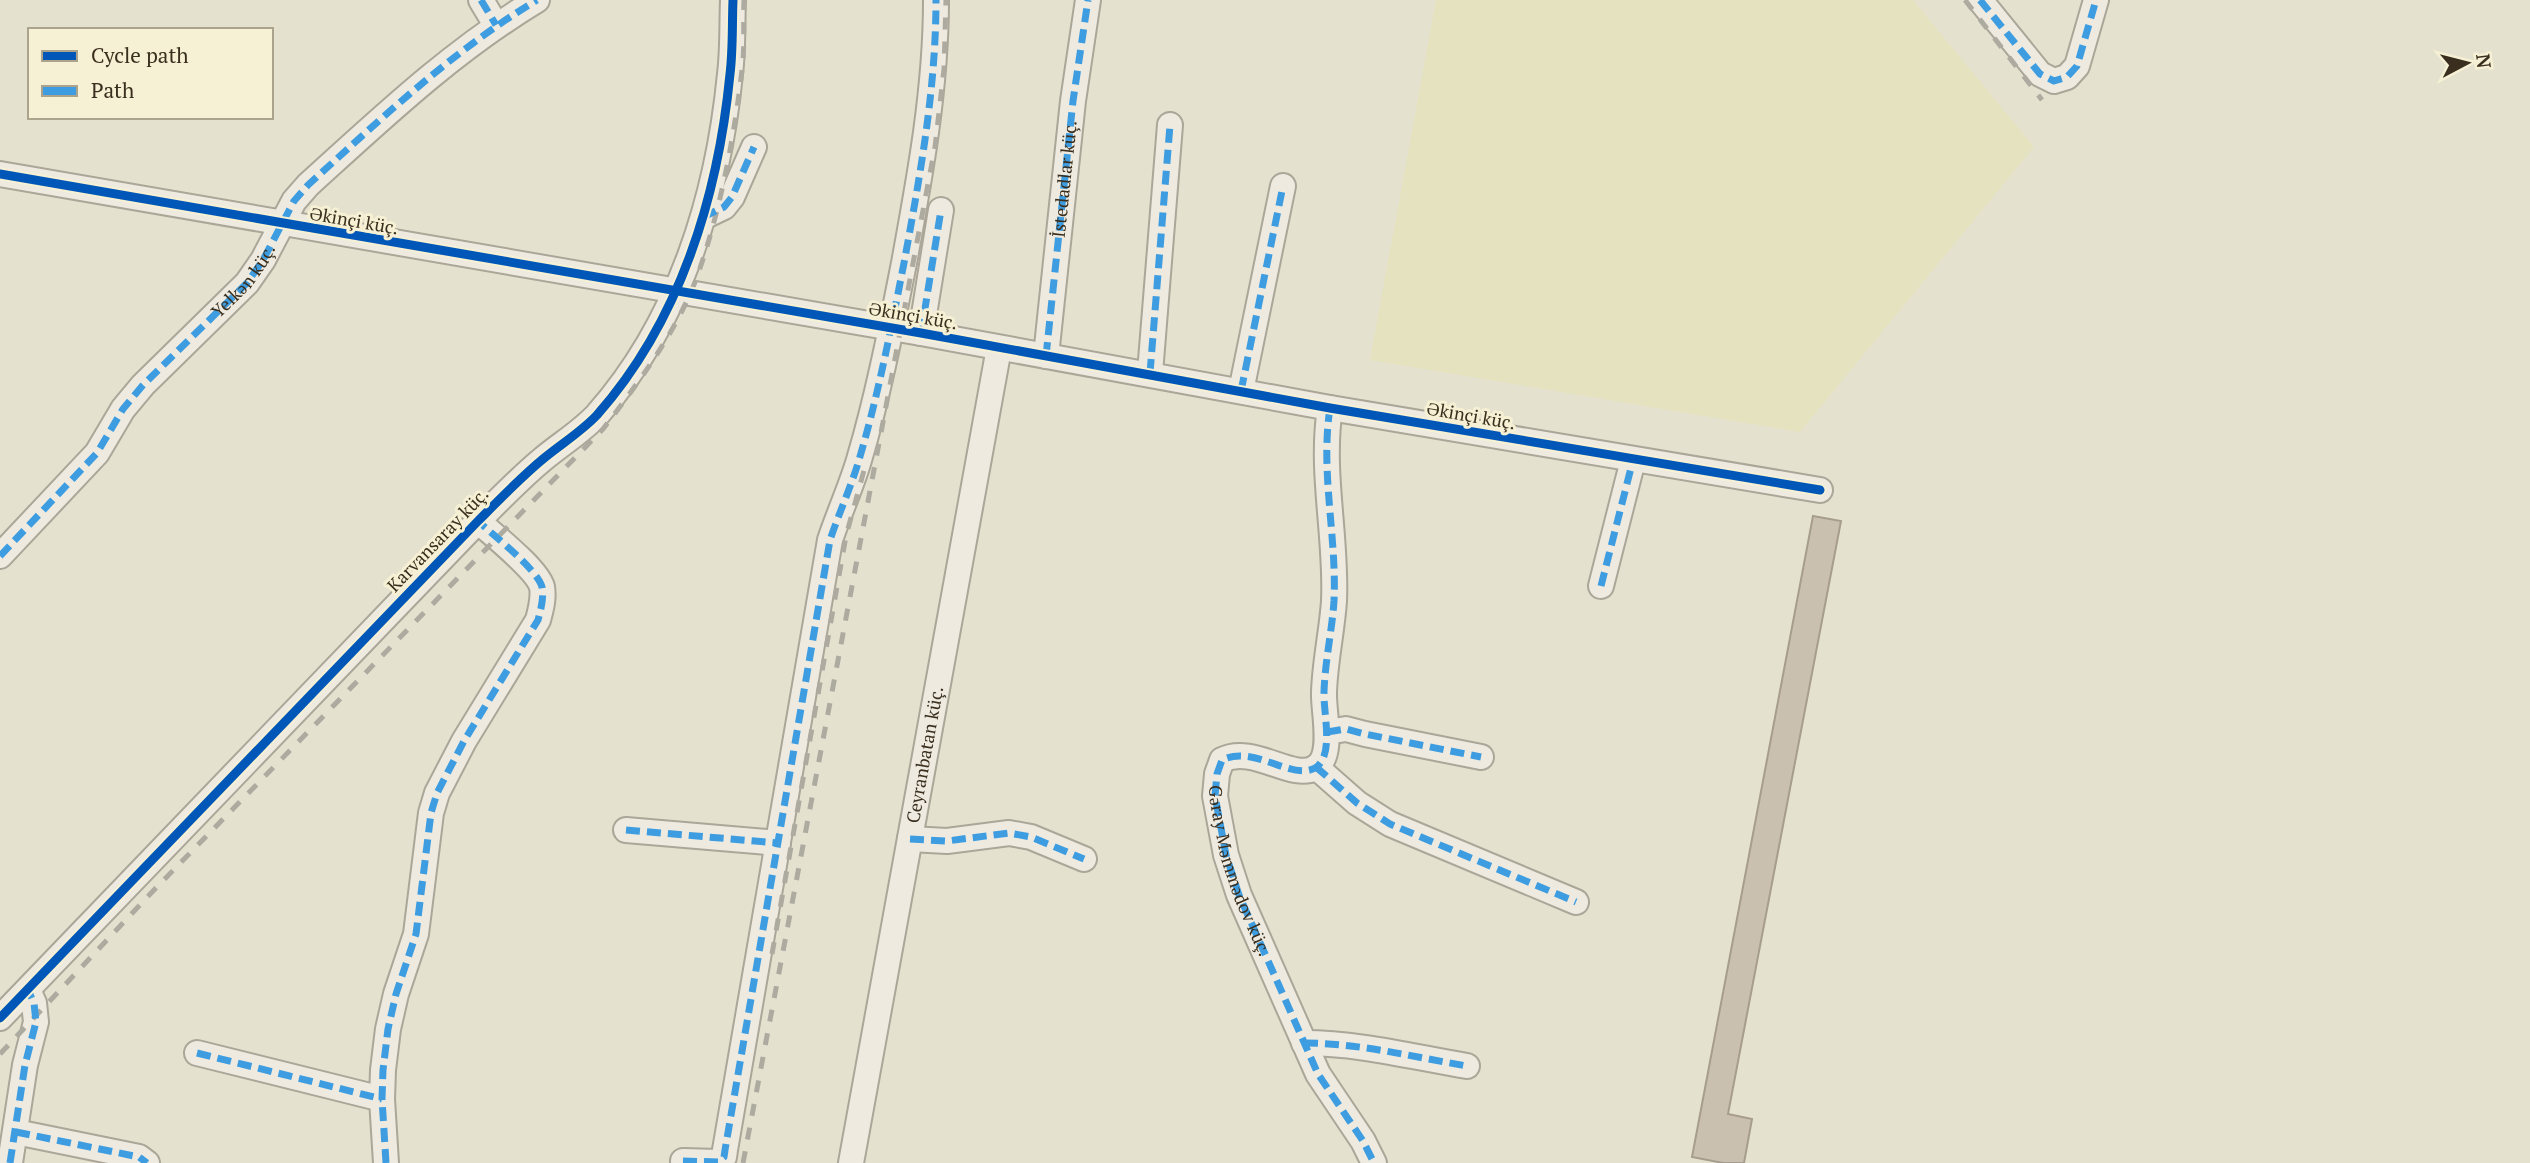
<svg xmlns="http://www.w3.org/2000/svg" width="2530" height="1163" viewBox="0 0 2530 1163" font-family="'PT Serif',serif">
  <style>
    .farmland { fill: #e5e2bf }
    .building { fill: #cac0af; stroke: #a69d8e; stroke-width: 2 }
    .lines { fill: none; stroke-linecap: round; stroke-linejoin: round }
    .minor-casing { stroke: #aba697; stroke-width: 28 }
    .minor { stroke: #eeeae0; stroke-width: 24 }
    .rail { stroke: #adaaa0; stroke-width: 5; stroke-dasharray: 12 12; stroke-linecap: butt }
    .quiet { stroke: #3e9de0; stroke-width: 7; stroke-dasharray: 14 7; stroke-linecap: butt }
    .cycleway-casing { stroke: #f6f0d4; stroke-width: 13 }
    .cycleway { stroke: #0057b8; stroke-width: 9 }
    .labels { text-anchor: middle; stroke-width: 6; stroke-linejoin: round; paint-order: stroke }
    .street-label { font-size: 18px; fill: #3a2f1e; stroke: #f6f0d4 }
  </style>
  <rect width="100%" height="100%" fill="#e5e1cf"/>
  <path class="farmland" d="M1436,0H1913L2034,147L1800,432L1370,360Z"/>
  <path class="building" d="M1813,516L1841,521L1728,1114L1752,1119L1744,1163H1723L1692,1157Z"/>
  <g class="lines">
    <g class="minor-casing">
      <g id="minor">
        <path d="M481,0L496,25"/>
        <path d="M1980,0L2040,74L2054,81L2067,77L2077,66L2096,0"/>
        <path d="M0,174L921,333L1330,408L1820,490"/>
        <path d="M703,217L724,207L732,197L754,147"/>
        <path d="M921,333L941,210"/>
        <path d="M1046,356L1073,101L1088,0"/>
        <path d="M1150,373L1170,125"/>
        <path d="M1241,391L1283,186"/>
        <path d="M1330,408C1320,472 1337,537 1334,601C1332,631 1325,661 1324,692C1323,712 1335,756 1315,768C1292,781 1253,744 1222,760L1217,774L1215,796L1226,855L1239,895L1318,1074L1363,1141L1374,1163"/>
        <path id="s1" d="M0,556L97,453L123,409L143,385L247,283L263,260L294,201L308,185C382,118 451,52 537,0"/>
        <path d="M1601,586L1633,460"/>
        <path d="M1327,732L1346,729L1365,734L1481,757"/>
        <path d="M1316,767L1357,803L1390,824L1576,902"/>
        <path d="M626,830L778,843"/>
        <path d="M910,839L947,841L1009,833L1031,837L1084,859"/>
        <path d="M0,1018L478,521C499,500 520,478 543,459C561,444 581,432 597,415C680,321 718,197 730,74C733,50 732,25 733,0"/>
        <path d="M1304,1043C1359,1043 1413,1057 1467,1066"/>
        <path d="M197,1053L382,1099"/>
        <path d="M16,1132L139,1157L147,1163"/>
        <path d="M683,1161L718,1162L724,1157L725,1150L830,540C839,513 851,487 859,460C878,396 891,329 904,263C920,176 936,89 936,0"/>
        <path d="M10,1163L25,1065L36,1022L34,1003L28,990"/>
        <path d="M386,1163L382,1099L383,1070L388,1029L396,994L416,934L431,813L437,793L464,741L538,620C541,609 544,598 542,587C537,569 493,535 478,521"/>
        <path id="s2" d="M851,1163L999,348"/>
      </g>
    </g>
    <use href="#minor" class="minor"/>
    <path class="rail" d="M1965,0L2042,100
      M772,954L846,536L866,463
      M0,1054L153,891L603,429C639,382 678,330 698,274C721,208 734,138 742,70C745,47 743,23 744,0
      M743,1163L935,147L944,69L946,0"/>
    <g class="quiet">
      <path d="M481,0L496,25"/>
      <path d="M1980,0L2040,74L2054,81L2067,77L2077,66L2096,0"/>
      <path d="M703,217L724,207L732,197L754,147"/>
      <path d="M921,333L941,210"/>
      <path id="s3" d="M1046,356L1073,101L1088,0"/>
      <path d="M1150,373L1170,125"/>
      <path d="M1241,391L1283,186"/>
      <path id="s4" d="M1330,408C1320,472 1337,537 1334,601C1332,631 1325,661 1324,692C1323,712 1335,756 1315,768C1292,781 1253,744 1222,760L1217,774L1215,796L1226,855L1239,895L1318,1074L1363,1141L1374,1163"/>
      <path d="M0,556L97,453L123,409L143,385L247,283L263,260L294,201L308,185C382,118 451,52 537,0"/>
      <path d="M1601,586L1633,460"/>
      <path d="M1327,732L1346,729L1365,734L1481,757"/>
      <path d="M1316,767L1357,803L1390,824L1576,902"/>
      <path d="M626,830L778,843"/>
      <path d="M910,839L947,841L1009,833L1031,837L1084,859"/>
      <path d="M1304,1043C1359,1043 1413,1057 1467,1066"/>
      <path d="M197,1053L382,1099"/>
      <path d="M16,1132L139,1157L147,1163"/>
      <path d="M683,1161L718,1162L724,1157L725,1150L830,540C839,513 851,487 859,460C878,396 891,329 904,263C920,176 936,89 936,0"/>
      <path d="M10,1163L25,1065L36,1022L34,1003L28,990"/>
      <path d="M386,1163L382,1099L383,1070L388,1029L396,994L416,934L431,813L437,793L464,741L538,620C541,609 544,598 542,587C537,569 493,535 478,521"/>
    </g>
    <g class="cycleway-casing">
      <path id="cycleway" d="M0,174L921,333L1330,408L1820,490
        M0,1018L478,521C499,500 520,478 543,459C561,444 581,432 597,415C680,321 718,197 730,74C733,50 732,25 733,0"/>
    </g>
    <use href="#cycleway" class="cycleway"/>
  </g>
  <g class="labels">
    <g class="street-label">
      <text dy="6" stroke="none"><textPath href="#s3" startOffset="178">İstedadlar küç.</textPath></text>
      <text transform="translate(354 221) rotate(10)" y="6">Əkinçi küç.</text>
      <text dy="6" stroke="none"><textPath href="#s1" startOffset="369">Yelkən küç.</textPath></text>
      <text transform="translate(913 316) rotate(10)" y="6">Əkinçi küç.</text>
      <text transform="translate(1471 416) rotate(10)" y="6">Əkinçi küç.</text>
      <text transform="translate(438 540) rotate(-46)" y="6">Karvansaray küç.</text>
      <text dy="6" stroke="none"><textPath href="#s2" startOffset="415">Ceyranbatan küç.</textPath></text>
      <text dy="6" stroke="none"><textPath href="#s4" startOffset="576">Gəray Məmmədov küç.</textPath></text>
    </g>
  </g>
  <rect x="28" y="28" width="245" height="91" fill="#f6f0d4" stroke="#aba38b" stroke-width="2"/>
  <rect x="42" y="51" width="35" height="10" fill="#0057b8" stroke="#aba38b" stroke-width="2"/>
  <text x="91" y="63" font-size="21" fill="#3a2f1e">Cycle path</text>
  <rect x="42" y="86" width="35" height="10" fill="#3e9de0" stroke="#aba38b" stroke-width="2"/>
  <text x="91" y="98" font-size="21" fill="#3a2f1e">Path</text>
  <g transform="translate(2467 63) rotate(83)" stroke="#f6f0d4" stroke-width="5" paint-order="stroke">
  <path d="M0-5L12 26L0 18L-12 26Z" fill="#3a2f1e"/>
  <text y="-10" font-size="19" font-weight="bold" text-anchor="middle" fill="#3a2f1e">N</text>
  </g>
</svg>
